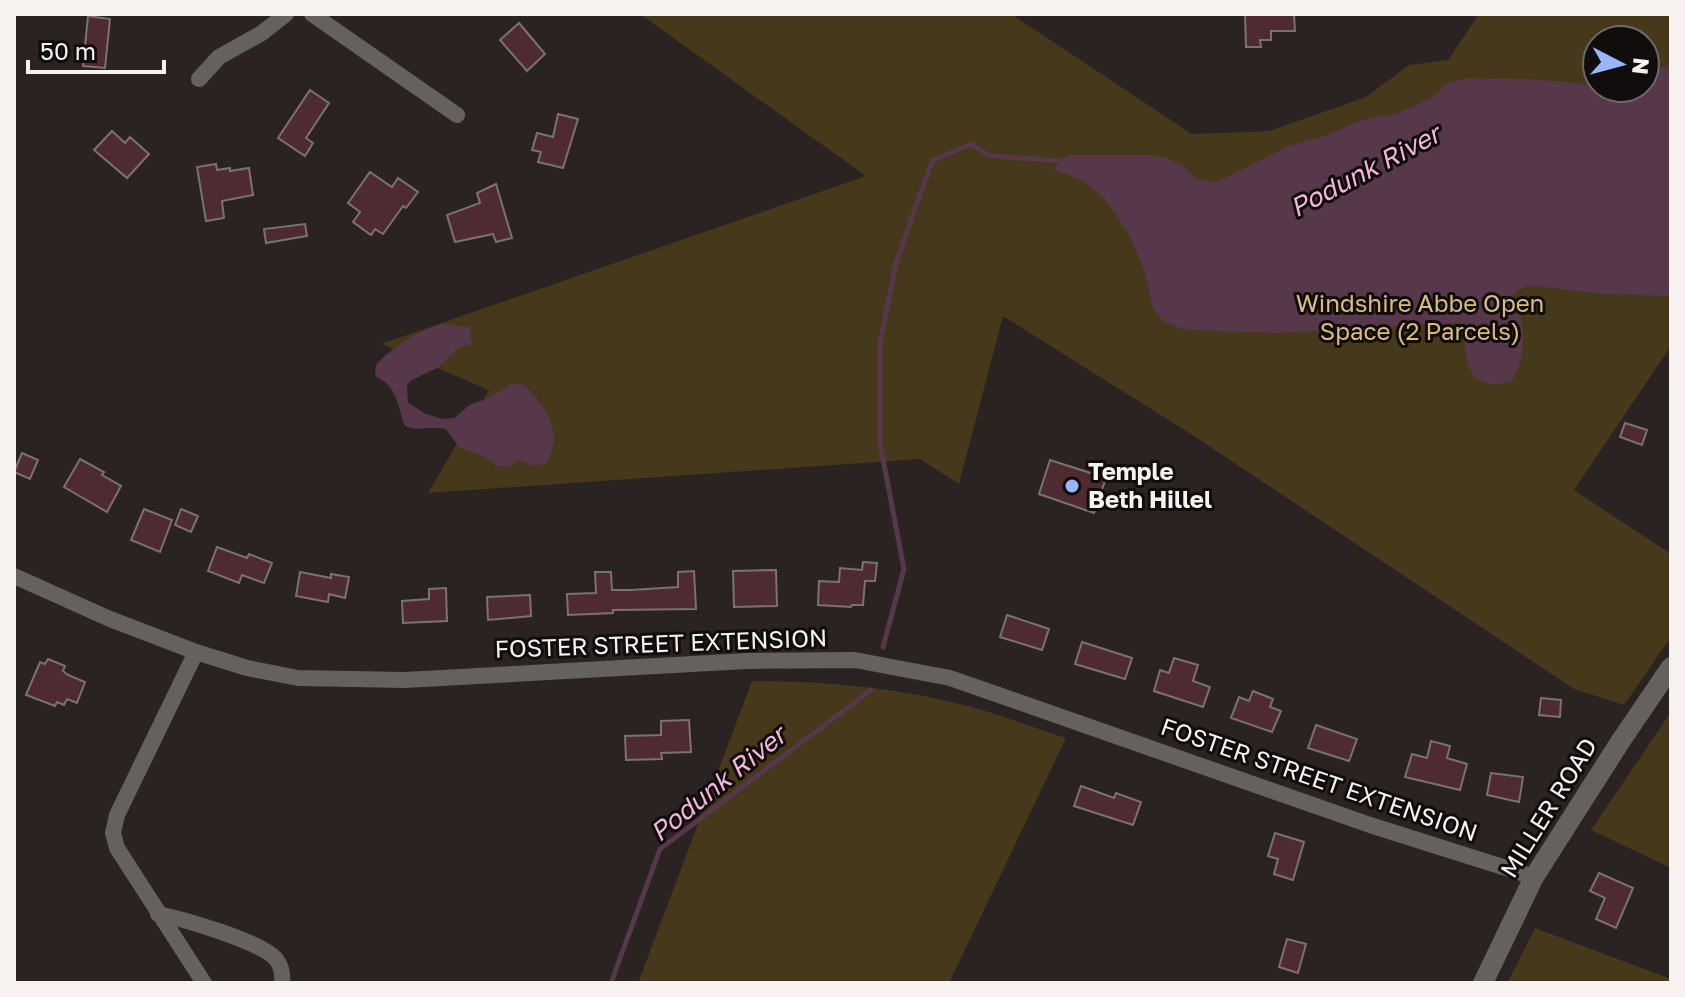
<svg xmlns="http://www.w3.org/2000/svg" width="1685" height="997" viewBox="0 0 1685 997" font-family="'Golos Text',sans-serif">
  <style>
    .green { fill: #45381b; fill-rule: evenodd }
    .water { fill: #56384a }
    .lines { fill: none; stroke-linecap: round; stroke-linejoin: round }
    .stream { stroke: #56384a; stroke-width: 5 }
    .building { fill: #4d2b31; stroke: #7b7173; stroke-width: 2 }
    .minor { stroke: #64615f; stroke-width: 16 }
    .tertiary { stroke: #64615f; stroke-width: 20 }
    .poi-dot { fill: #99b5fd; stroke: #100d0c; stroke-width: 3 }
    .labels { text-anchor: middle; stroke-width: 6; stroke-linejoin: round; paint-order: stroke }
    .park-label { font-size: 24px; fill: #d8bc82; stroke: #100d0c }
    .poi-label { font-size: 24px; font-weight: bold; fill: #f7f2f0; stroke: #100d0c; text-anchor: start }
    .street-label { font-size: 24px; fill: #f7f2f0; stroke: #100d0c }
    .water-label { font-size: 26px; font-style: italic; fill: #f1b6d9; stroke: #100d0c }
  </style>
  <rect width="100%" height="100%" fill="#2a2321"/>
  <path class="green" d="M640,14H1011L1192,134L1269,131L1366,97L1409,65L1448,60L1479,14H1671V346L1574,490L1671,554V637L1624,705L1574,689L1194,436L1003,316L959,484L920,459L428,493L489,390L381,344L866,176ZM1597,40H1645V88H1597Z
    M752,681C827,681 900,688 972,707C1004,716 1035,728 1066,738L949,983H638Z
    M1671,712V868L1591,830Z
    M1535,928L1671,979V983H1507Z"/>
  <path class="water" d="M1671,65V296L1603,294L1528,285L1513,294C1525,322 1528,355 1512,381C1463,395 1467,357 1462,323L1277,333L1184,330L1164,322L1153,308L1144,270L1129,234L1106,200L1083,181L1053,169L1068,155H1148L1167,158L1184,167L1198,180L1218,182L1289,146L1325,136L1362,120L1399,113L1434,96L1448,83L1466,78L1528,79L1597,85V88H1645V73Z
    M442,324L470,327L472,344L458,348L437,368L410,381L407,386L408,403L426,414L443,419L454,418L471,404L487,399L511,384L522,383C544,403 567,434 545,464L534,466L518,460L508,467L496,466L487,458L459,447L446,429C433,426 416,432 405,426C397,406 398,386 375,376L376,365C392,347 420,330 442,324Z"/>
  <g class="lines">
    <path class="stream" d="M883,647L904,569L880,443V343L896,263L932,161L971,144L990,156L1065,161
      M611,983L660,849L871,690"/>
  </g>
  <path class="building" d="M1245,14H1294L1295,31H1271V40H1260L1261,47H1246Z
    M88,16L110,19L105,68L83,66Z
    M519,23L545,54L527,71L500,40Z
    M310,90L329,103L306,138L313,143L305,156L278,138Z
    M558,114L578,119L563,168L538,162L541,152L532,150L537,133L553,137Z
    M112,131L125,143L130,137L149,154L127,178L94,150Z
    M216,164L217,170L230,168V171L249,168L253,195L222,201L224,218L206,221L197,167Z
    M370,172L392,187L398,178L418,192L406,208L403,206L383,234L375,229L371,235L353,222L360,212L348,203Z
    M496,184L512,238L496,242L493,234L455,242L447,215L480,203L477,193Z
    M305,224L307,236L266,243L264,229Z
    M1625,423L1647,430L1642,445L1620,437Z
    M22,453L38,460L30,479L14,472Z
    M80,459L104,472L102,475L121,486L107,512L64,487Z
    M1050,460L1106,478L1094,513L1039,494Z
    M144,509L172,520L160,552L131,540Z
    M181,509L198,516L191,532L175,525Z
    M217,547L247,558L249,554L272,563L264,583L242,575L239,583L208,571Z
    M863,562L877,563L875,581H865L863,605H852L851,607L818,605L819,581L839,582L840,568L862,570Z
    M776,570L777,606L734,607L733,571Z
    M694,571L696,609L613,610V613L568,615L567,594L596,593L595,572H611L612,590H631L678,587V572Z
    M300,572L331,578V574L349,577L345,598L329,594L328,602L296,596Z
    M446,588L447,621L403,623L402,601L429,599V589Z
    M530,595L531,616L488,620L487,597Z
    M1007,615L1049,629L1042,650L1000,637Z
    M1082,642L1132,658L1125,679L1075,664Z
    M1174,658L1198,665L1193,681L1210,687L1203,707L1154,691L1160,670L1169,673Z
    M48,659L65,666L63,671L68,675L85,682L77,703L67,699L64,705L57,702L55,706L26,695L40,662L45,664Z
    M1253,691L1273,699L1270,707L1281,711L1272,732L1231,718L1239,697L1249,701Z
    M1541,698L1561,700L1560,717L1539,715Z
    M689,720L691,752L661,753L662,759L626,760L625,736L661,735V721Z
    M1316,725L1357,739L1349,761L1308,748Z
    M1431,741L1450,746L1447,758L1467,764L1460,790L1405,777L1412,754L1427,758Z
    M1491,773L1523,777L1519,802L1487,795Z
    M1081,786L1114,798L1116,793L1141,802L1133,825L1074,806Z
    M1275,833L1304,842L1293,880L1274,874L1278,859L1268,856Z
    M1599,873L1633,888L1616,928L1596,919L1605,898L1590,891Z
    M1287,939L1306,944L1298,973L1279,967Z"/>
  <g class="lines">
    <path class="minor" d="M312,14L457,115
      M199,79L219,57L262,33L286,14
      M14,576L110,619L196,652L247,668L298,678L405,680L746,661L855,660L950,678L1370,825L1534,877
      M196,652L117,815L113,833L117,848L204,983
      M158,914C183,919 260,941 276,959C282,967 283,974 282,983"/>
    <path class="tertiary" d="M1483,983L1534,877L1620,742L1671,667"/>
  </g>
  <circle class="poi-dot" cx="1072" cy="486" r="8"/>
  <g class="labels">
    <g class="park-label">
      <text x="1420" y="312">Windshire Abbe Open<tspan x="1420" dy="28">Space (2 Parcels)</tspan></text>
    </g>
    <g class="poi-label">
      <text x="1088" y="480">Temple<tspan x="1088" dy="28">Beth Hillel</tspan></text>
    </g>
    <g class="street-label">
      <text transform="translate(661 644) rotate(-2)" y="8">FOSTER STREET EXTENSION</text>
      <text transform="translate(1319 780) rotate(19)" y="8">FOSTER STREET EXTENSION</text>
      <text transform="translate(1549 808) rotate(-58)" y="8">MILLER ROAD</text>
    </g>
    <g class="water-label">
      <text transform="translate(1365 171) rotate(-28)" y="9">Podunk River</text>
      <text transform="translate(718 784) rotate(-39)" y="9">Podunk River</text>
    </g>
  </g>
  <rect width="1685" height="997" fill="none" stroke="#f7f2f0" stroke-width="32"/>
  <g transform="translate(1621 64) rotate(96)"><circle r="38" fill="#100d0c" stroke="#6c6967" stroke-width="2"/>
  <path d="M0-6L14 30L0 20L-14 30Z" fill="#99b5fd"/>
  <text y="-12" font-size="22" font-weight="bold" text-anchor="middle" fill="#f7f2f0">N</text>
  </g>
  <path d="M28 60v12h136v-12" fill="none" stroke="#f7f2f0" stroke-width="4"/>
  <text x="40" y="60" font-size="24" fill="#f7f2f0" stroke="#100d0c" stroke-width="6" paint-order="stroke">50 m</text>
</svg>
